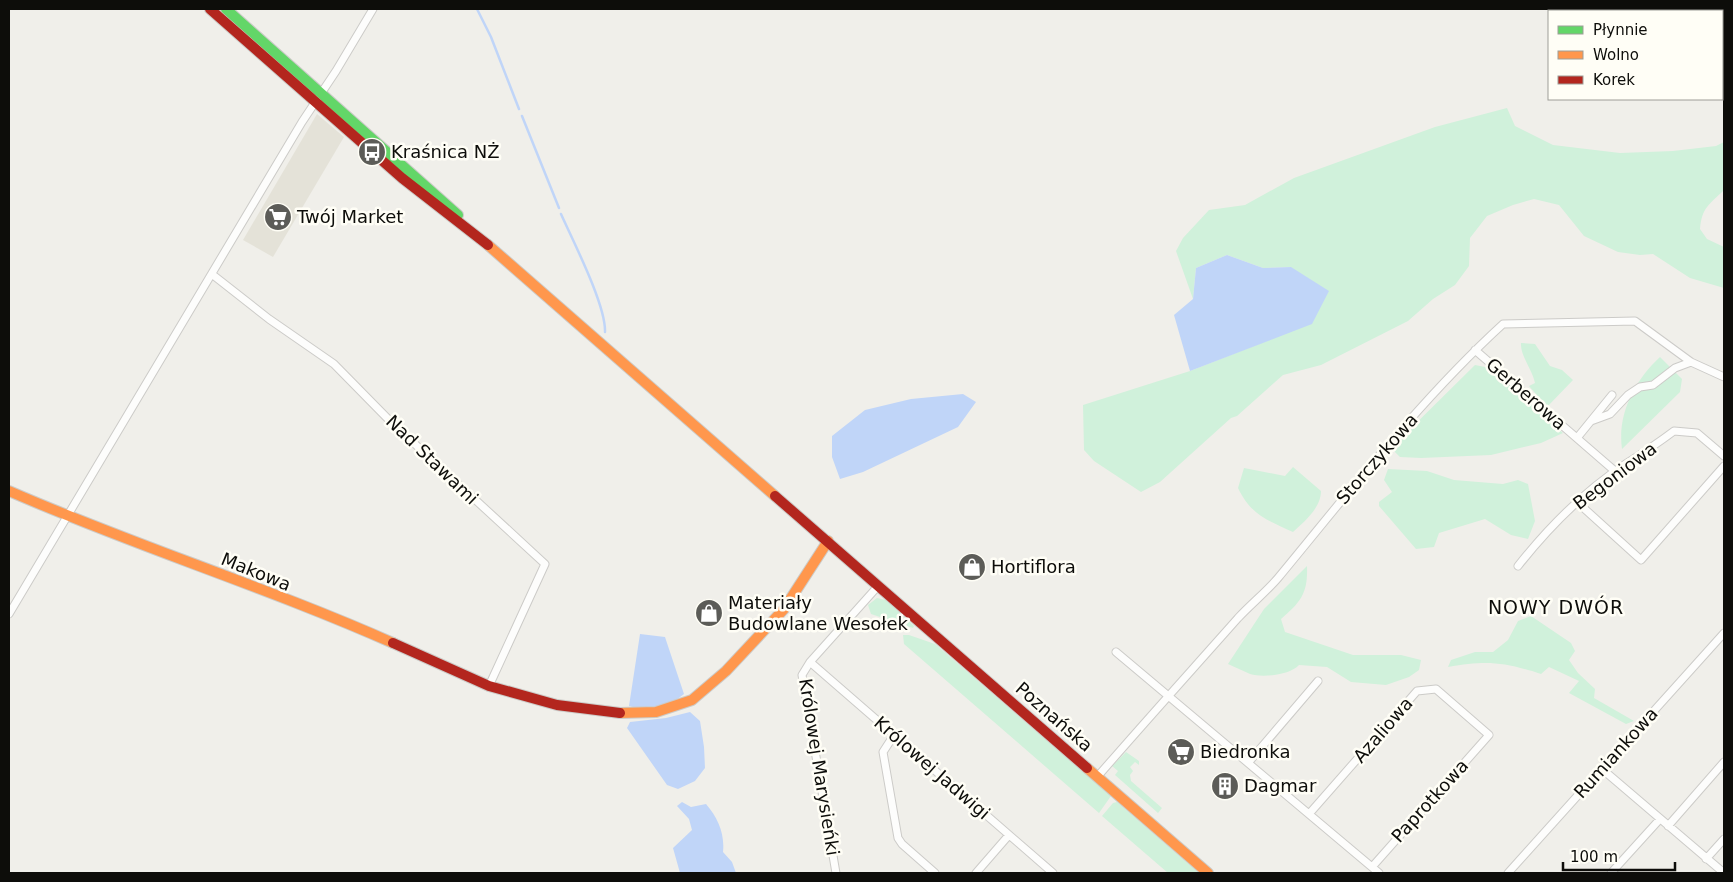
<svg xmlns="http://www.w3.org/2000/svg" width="1733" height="882" viewBox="0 0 1733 882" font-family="'DejaVu Sans',sans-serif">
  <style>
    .built { fill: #e4e2d8 }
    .green { fill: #d0f1db }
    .water { fill: #c0d5f8 }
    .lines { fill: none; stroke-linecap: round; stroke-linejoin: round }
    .stream { stroke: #c0d5f8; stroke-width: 2.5 }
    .street-casing { stroke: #cccbc8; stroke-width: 9 }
    .fast-casing { stroke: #cccbc8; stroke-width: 12 }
    .slow-casing { stroke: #cccbc8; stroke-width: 12 }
    .jam-casing { stroke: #cccbc8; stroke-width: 12 }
    .street { stroke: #fdfdfc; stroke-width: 7 }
    .fast { stroke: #63d668; stroke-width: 10 }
    .slow { stroke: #ff974d; stroke-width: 10 }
    .jam { stroke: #b3261e; stroke-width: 10 }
    .rail-casing { stroke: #c4c4c3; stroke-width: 4.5 }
    .rail { stroke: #fffef6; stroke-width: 2.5; stroke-dasharray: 8; stroke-linecap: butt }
    .labels { text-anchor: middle; stroke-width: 5; stroke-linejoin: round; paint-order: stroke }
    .poi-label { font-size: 18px; fill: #0d0d0a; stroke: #fffef6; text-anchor: start }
    .street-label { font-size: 18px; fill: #0d0d0a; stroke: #fffef6 }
    .neighbourhood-label { font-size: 19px; letter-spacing: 1px; fill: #0d0d0a; stroke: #fffef6 }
  </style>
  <rect width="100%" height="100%" fill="#f0efea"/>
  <path class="built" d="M317,114L344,137L273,257L243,240Z"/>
  <path class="green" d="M1507,108L1515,126L1553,145L1620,153L1673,151L1716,146L1724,142V190C1709,205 1702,207 1700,229L1707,239L1724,247V288L1690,278L1653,254L1640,255L1618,252L1584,236L1559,205L1534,199L1513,205L1487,216L1470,238L1469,266L1455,285L1433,299L1408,321L1321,365L1283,375L1237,416L1231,418L1160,482L1141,492L1094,461L1084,450L1083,405L1190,371L1312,323L1291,267L1263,268L1227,255L1196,268L1193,299L1176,251L1183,238L1209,210L1245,205L1294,178L1435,127Z
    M1521,343L1535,344L1550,366L1562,370L1573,380L1547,407L1529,386L1535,383C1532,369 1520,355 1521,343Z
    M1660,357L1682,379L1680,392L1622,449C1617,414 1635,380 1660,357Z
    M1475,365L1490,368L1563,433L1541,443L1491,455L1421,458L1400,457L1391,448Z
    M1293,467L1321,491C1321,508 1304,522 1293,532C1267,520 1251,515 1238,488L1244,468L1285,476Z
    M1388,469L1427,471L1454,480L1503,484L1518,480L1528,484L1535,521L1528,539L1511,535L1485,519L1439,533L1434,547L1416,549L1379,506V502L1392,492L1384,480Z
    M1307,566C1308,593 1301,602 1281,619L1285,632L1353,655H1401L1421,660L1419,670L1409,677L1386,685L1351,682L1327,667L1299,665C1290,675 1263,678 1250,674C1243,671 1235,667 1228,664L1264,609Z
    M877,598L886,600L914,626L913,628L871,614L868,605Z
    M1531,616L1571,643L1575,651L1569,660L1578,673L1595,689L1594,698L1634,721L1626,724L1569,693L1579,681L1549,667L1541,674C1504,662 1487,660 1448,667L1451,660L1475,652H1493L1508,640L1518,621Z
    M903,635H909L935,644L1111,796L1099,813L904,644Z
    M1126,752L1139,761V765L1135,762L1130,767L1133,771L1130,775L1131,781L1162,808L1158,813L1115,775L1118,771L1112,766Z
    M1117,802L1199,873H1168L1102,816L1113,803Z"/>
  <path class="water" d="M1227,255L1263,268L1291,267L1329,291L1312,324L1190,371L1174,315L1193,299L1196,268Z
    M963,394L976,402L958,427L863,472L840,479L832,457V436L865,410L911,399Z
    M640,634L665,637L684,694C669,707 648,711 629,706Z
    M690,712L700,721L704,747L705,768L695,781L678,789L667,785L627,728L630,722L666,718Z
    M682,802L691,807L706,804C718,818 725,834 723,852L732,862L736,873H680L673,848L692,830L689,819L677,806Z"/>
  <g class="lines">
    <path class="stream" d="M477,9L491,37L519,109
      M522,116L559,208
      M561,214C573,241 606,305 605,332"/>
    <g class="street-casing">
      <path id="street" d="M213,275L269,319L334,364L391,422L545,564L489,686
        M1475,350L1616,472
        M1591,421L1610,414L1628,395L1640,387L1653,385L1675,368L1691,362
        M1577,438L1612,395
        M1577,502L1641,560L1724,466
        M1518,566C1548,528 1586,490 1627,463C1643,453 1658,443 1674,431L1697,433L1724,456
        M9,614L302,122L336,71L373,9
        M1116,652L1379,873
        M810,662L1053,873
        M894,735L883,752L898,838L902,844L935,873
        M1248,763L1318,681
        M1602,769L1724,873
        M1098,776C1144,723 1191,671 1238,618C1251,604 1266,592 1278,578C1350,491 1420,400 1503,324L1635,321L1691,362L1724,377
        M1309,814L1417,691L1436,689L1489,735L1372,867
        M1668,826L1724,762
        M1706,859L1724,839
        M836,873L802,675L810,662L879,585
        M976,873L1009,835
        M1508,873L1724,633
        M1611,873L1660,819"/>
    </g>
    <g class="fast-casing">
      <path id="fast" d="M226,9L458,215"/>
    </g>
    <g class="slow-casing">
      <path id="slow" d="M488,245L775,496
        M9,491C135,546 267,587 393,643
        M620,713L656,712L692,700L726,671L784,609L828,541
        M1087,768L1208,873"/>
    </g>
    <g class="jam-casing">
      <path id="jam" d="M210,9L402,178L488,245
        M775,496L1087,768
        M393,643L489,686L557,705L620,713"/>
    </g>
    <use href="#street" class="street"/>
    <use href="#fast" class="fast"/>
    <use href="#slow" class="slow"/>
    <use href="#jam" class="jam"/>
    <g class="rail-casing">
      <path id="rail" d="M1671,9L1674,11
        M1722,50L1724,52"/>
    </g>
    <use href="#rail" class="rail"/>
  </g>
  <defs>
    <g id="bus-disc" transform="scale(1.4375)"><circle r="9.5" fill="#5c5c58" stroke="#fffef6"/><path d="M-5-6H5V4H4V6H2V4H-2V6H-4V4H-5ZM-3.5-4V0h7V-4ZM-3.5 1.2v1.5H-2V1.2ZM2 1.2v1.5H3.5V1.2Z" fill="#fff"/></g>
    <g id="supermarket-disc" transform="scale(1.4375)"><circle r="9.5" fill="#5c5c58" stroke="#fffef6"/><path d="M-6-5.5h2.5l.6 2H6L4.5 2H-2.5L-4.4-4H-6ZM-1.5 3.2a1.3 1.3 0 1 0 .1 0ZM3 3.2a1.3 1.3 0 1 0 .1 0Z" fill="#fff"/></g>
    <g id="shop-disc" transform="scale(1.4375)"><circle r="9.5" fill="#5c5c58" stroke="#fffef6"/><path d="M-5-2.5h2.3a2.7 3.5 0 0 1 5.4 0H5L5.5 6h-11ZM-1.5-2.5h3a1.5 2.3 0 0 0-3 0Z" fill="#fff"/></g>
    <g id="building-disc" transform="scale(1.4375)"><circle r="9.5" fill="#5c5c58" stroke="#fffef6"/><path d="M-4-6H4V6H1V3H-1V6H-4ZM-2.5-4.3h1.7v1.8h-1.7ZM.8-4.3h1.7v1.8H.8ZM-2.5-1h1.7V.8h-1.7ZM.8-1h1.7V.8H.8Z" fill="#fff"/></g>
  </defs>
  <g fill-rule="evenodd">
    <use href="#bus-disc" x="372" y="152"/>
    <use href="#supermarket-disc" x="278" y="217"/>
    <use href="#shop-disc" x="972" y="567"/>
    <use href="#shop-disc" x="709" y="613"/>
    <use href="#supermarket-disc" x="1181" y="752"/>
    <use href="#building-disc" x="1225" y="786"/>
  </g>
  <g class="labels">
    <g class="poi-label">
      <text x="391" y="158">Kraśnica NŻ</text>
      <text x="297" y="223">Twój Market</text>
      <text x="991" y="573">Hortiflora</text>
      <text x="728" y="609">Materiały<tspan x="728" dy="21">Budowlane Wesołek</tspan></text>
      <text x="1200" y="758">Biedronka</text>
      <text x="1244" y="792">Dagmar</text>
    </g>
    <g class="street-label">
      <text transform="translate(1526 394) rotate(41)" y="6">Gerberowa</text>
      <text transform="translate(1377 459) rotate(-49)" y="6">Storczykowa</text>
      <text transform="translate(432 460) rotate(44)" y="6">Nad Stawami</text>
      <text transform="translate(1615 476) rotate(-37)" y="6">Begoniowa</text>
      <text transform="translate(256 572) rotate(22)" y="6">Makowa</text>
      <text transform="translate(1054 717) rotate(41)" y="6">Poznańska</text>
      <text transform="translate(1383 730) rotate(-49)" y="6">Azaliowa</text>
      <text transform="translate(1616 753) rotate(-48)" y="6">Rumiankowa</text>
      <text transform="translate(819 767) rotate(81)" y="6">Królowej Marysieńki</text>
      <text transform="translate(932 768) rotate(41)" y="6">Królowej Jadwigi</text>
      <text transform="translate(1430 801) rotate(-48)" y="6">Paprotkowa</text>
    </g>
    <g class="neighbourhood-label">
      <text x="1556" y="614">NOWY DWÓR</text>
    </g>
  </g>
  <rect width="1733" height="882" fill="none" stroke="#0d0d0a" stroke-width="20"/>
  <rect x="1548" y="10" width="175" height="90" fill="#fffef6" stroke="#9e9e98"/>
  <rect x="1558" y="26" width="25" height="8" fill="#63d668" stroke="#9e9e98"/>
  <text x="1593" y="35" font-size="15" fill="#0d0d0a">Płynnie</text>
  <rect x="1558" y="51" width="25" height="8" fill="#ff974d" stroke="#9e9e98"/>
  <text x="1593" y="60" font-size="15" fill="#0d0d0a">Wolno</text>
  <rect x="1558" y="76" width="25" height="8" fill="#b3261e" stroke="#9e9e98"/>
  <text x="1593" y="85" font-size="15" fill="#0d0d0a">Korek</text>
  <path d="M1563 862v8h112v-8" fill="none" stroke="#0d0d0a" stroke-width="2.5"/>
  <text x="1570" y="862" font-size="15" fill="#0d0d0a" stroke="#fffef6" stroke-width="4" paint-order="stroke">100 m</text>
</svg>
